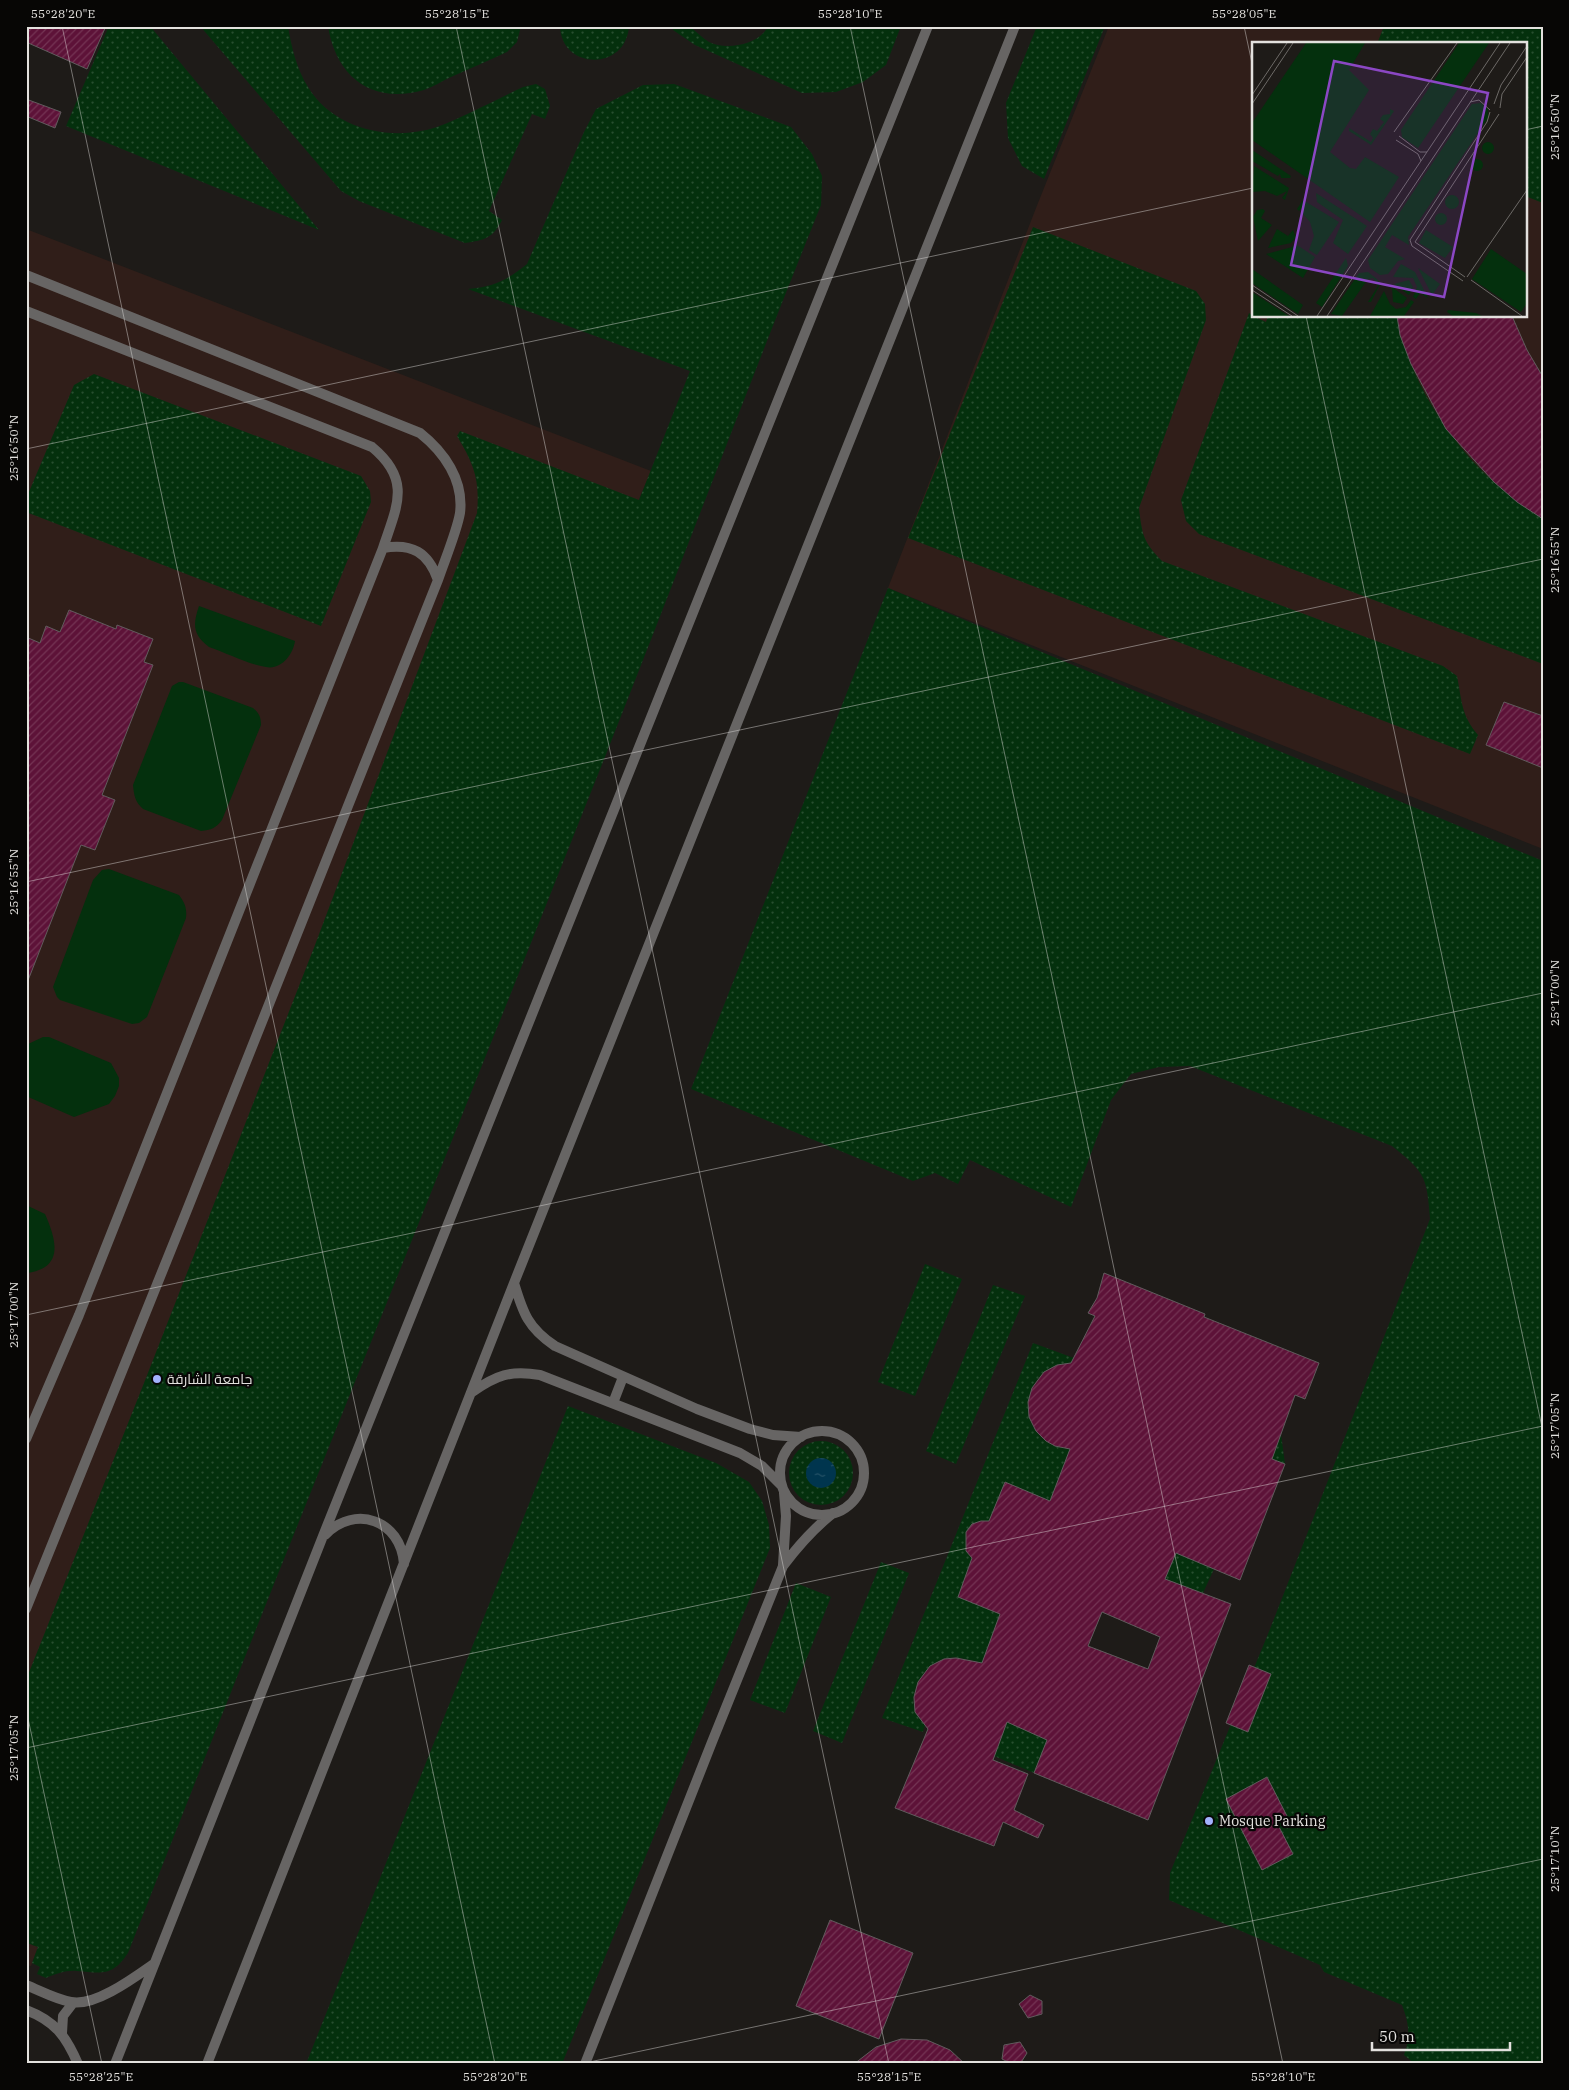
<svg xmlns="http://www.w3.org/2000/svg" width="1569" height="2090" viewBox="0 0 1569 2090" font-family="'IBM Plex Serif',Cairo,serif">
  <style>
    .education { fill: #301e19; fill-rule: evenodd }
    .grass { fill: url(#grass-dots) }
    .garden { fill: #04300d }
    .water { fill: url(#water-ripples) }
    .building { fill: url(#building-hatch); stroke: #615b5d; fill-rule: evenodd }
    .lines { fill: none; stroke-linecap: round; stroke-linejoin: round }
    .minor { stroke: #676564; stroke-width: 10 }
    .tertiary { stroke: #676564; stroke-width: 10 }
    .ticks { fill: none; stroke: #e3e1de; stroke-width: 1; stroke-opacity: 0.45 }
    .poi-dot { fill: #a3b2fd; stroke: #070605; stroke-width: 2 }
    .labels { text-anchor: middle; stroke-width: 4.5; stroke-linejoin: round; paint-order: stroke }
    .poi-label { font-size: 14px; fill: #e3e1de; stroke: #070605; text-anchor: start }
    .inset-road { fill: none; stroke: #6d6a67; stroke-width: 1 }
    .view { fill: #8b47c4; fill-opacity: 0.15; stroke: #8b47c4; stroke-width: 2.5 }
    .inset-edge { fill: none; stroke: #e3e1de; stroke-width: 2.5 }
    .neatline { fill: none; stroke: #e3e1de; stroke-width: 2 }
    .ticks-label { font-size: 12px; text-anchor: middle; fill: #e3e1de }
  </style>
  <defs>
    <pattern id="grass-dots" width="8" height="8" patternUnits="userSpaceOnUse" patternTransform="scale(1.25)"><rect width="8" height="8" fill="#04300d"/><path d="M2 2h.1M6 6h.1" fill="none" stroke="#284e30" stroke-width="1.8" stroke-linecap="round"/></pattern>
    <pattern id="water-ripples" width="26" height="14" patternUnits="userSpaceOnUse" patternTransform="scale(1.25)"><rect width="26" height="14" fill="#00354e"/><path d="M2 4q2-2 4 0t4 0M15 11q2-2 4 0t4 0" fill="none" stroke="#255267"/></pattern>
    <pattern id="building-hatch" width="6" height="6" patternUnits="userSpaceOnUse" patternTransform="scale(1.25)"><rect width="6" height="6" fill="#5d1238"/><path d="M-1 1l2-2M0 6l6-6M5 7l2-2" fill="none" stroke="#743454"/></pattern>
  </defs>
  <rect width="100%" height="100%" fill="#1e1b18"/>
  <path class="education" d="M1109,26H1543V849L888,588L1038,203ZM1253,44H1525V316H1253Z
    M26,229L651,471L32,1945L38,1947L31,1966L26,1965Z"/>
  <path class="grass" d="M109,26H150L319,230L66,126Z
    M200,26H288C291,46 297,70 308,87C334,130 392,142 437,127C466,116 495,100 523,87L536,84L545,89L550,106L545,119L532,114L489,211L502,220C493,238 485,240 465,243L359,201L341,191Z
    M328,26H521L517,42L507,52C489,60 470,69 451,77C442,81 433,87 424,90C372,105 336,77 328,26Z
    M560,26H629C626,72 561,70 560,26Z
    M671,26C676,26 686,24 690,27C696,31 702,38 709,42C726,51 760,45 768,26H901L886,65L863,82L836,92L802,93L695,45L673,30Z
    M1037,26H1105L1044,179L1022,166L1008,138L1006,103Z
    M1384,26H1543V203L1525,196V44H1377Z
    M674,84L791,127L812,154L822,176L821,205C740,406 664,610 583,812C432,1193 277,1572 128,1953C112,1977 102,1973 77,1971C66,1970 56,1974 46,1978L37,1974L40,1967L32,1963L38,1947L27,1943L26,1945V1680L144,1383L315,945L477,513C480,480 474,464 457,436L460,431L639,500L690,371L468,289C494,287 507,280 527,264L584,132L596,109L643,85Z
    M1033,227L1196,291L1205,304L1206,320L1139,508C1142,534 1143,542 1162,561L1443,666L1457,676C1462,701 1461,715 1478,735L1470,754L908,538Z
    M1249,313L1253,316L1266,322L1268,316H1397C1407,376 1449,442 1494,482C1509,495 1527,507 1543,519V664L1199,534L1186,521L1181,500Z
    M94,374L361,476L370,491L371,502L321,626L26,512V499L74,385Z
    M888,588L1543,861V2064H1415L1404,2055C1411,2036 1409,2024 1402,2005L1324,1972L1320,1965L1169,1900L1170,1873L1270,1629L1430,1219C1427,1177 1425,1172 1392,1146L1190,1066L1159,1067L1131,1074L1111,1100L1071,1207L970,1160L958,1184L935,1173L913,1181L691,1089Z
    M925,1264L962,1279L915,1396L878,1382Z
    M993,1285L1025,1296L956,1464L926,1451Z
    M1033,1343L1281,1434L1285,1464L1110,1394L1072,1362C1062,1364 1051,1366 1043,1373C1020,1394 1024,1434 1055,1446C1060,1448 1065,1448 1070,1449L1050,1501L1005,1483L958,1597L1000,1614L982,1663C970,1660 955,1655 943,1659C924,1665 907,1693 916,1713C917,1717 922,1721 925,1725L923,1732L882,1718Z
    M568,1406L716,1463L749,1482L762,1501L769,1525L770,1548L562,2064H306Z
    M789 1473a32 32 0 1 1 64 0a32 32 0 1 1-64 0Z
    M1211,1468L1197,1562L1214,1569L1203,1593L1165,1579Z
    M881,1562L909,1573L842,1743L813,1731Z
    M796,1583L831,1597L785,1713L750,1700Z
    M1007,1722L1047,1740L1034,1773L994,1756Z"/>
  <path class="garden" d="M199,606L295,641C293,655 281,670 266,667C247,664 227,653 209,647C192,634 193,624 199,606Z
    M179,682H183L253,708C259,713 261,717 261,725L222,820C216,828 211,830 201,831L143,809C135,802 134,795 133,785L172,686Z
    M109,869L179,895C185,903 187,908 186,918L147,1017L139,1023L132,1024L60,1000L57,997L53,987L93,880L102,870Z
    M43,1037H49L111,1063L119,1078V1086L115,1096L109,1104L74,1117L26,1096V1045Z
    M26,1205L45,1214C56,1239 65,1268 27,1273Z"/>
  <path class="water" d="M806 1473a15 15 0 1 1 30 0a15 15 0 1 1-30 0Z"/>
  <path class="building" d="M26,26H106L87,69L26,42Z
    M26,99L61,112L55,128L26,116Z
    M1397,316H1512L1527,350L1543,377V519L1517,502L1494,482L1446,429L1411,364L1400,335Z
    M69,610L116,629L117,625L153,639L144,662L153,665L102,795L115,800L95,850L81,845L27,983L26,637L40,643L46,626L60,632Z
    M1504,702L1543,716V768L1486,745Z
    M1104,1273L1205,1314L1204,1317L1319,1363L1305,1399L1295,1395L1272,1459L1285,1464L1240,1580L1176,1553L1165,1579L1231,1604L1148,1820L1034,1773L1047,1740L1007,1722L993,1760L1028,1774L1014,1810L1044,1825L1038,1838L1003,1822L994,1846L895,1808L928,1729L915,1712L914,1697L918,1682L930,1666L944,1659L956,1658L982,1663L1000,1614L958,1597L972,1558L966,1551V1532L972,1524L981,1521H989L1005,1482L1050,1501L1070,1449L1055,1446L1046,1441L1036,1431L1029,1417L1028,1402L1032,1388L1044,1372L1057,1365L1071,1363L1095,1316L1088,1313L1097,1298ZM1102,1612L1160,1637L1148,1669L1088,1646Z
    M1249,1665L1271,1674L1248,1732L1226,1723Z
    M1267,1777L1288,1818L1277,1823L1293,1854L1262,1870L1226,1799Z
    M830,1920L913,1953L879,2039L796,2006Z
    M1030,1995L1042,2001V2014L1028,2018L1019,2004Z
    M901,2039L927,2040L950,2050L965,2064H854L876,2047Z
    M1020,2042L1027,2053L1020,2064H1012L1002,2059L1004,2045Z"/>
  <g class="lines">
    <path class="minor" d="M26,275L420,433C444,452 464,480 460,513C457,531 444,562 438,580L185,1215L26,1609
      M26,311L372,447C412,480 397,506 383,548L79,1315L26,1439
      M383,548C412,543 428,552 438,580"/>
    <path class="tertiary" d="M514,1283C523,1313 528,1328 555,1346L697,1409L750,1429L773,1435L801,1437
      M472,1392C497,1375 510,1370 540,1375L740,1453L762,1466L782,1486
      M613,1403L623,1377
      M780 1473a42 42 0 1 1 84 0a42 42 0 1 1-84 0Z
      M325,1535C355,1504 401,1520 404,1564
      M783,1565L786,1516L784,1493
      M26,1985C41,1991 55,1999 71,2002C95,2007 135,1977 155,1963
      M26,2010C55,2021 66,2036 78,2064
      M62,2033L63,2016L73,2003
      M115,2064L323,1536L928,26
      M207,2064L514,1283L1015,26
      M585,2064L712,1742L783,1566C798,1546 813,1529 833,1513"/>
  </g>
  <path class="ticks" d="M62,26L495,2064M456,26L889,2064M850,26L1283,2064M1244,26L1253,68M1525,130L1543,126M1306,316L1543,1432M26,449L1253,188M26,882L1543,559M26,1315L1543,993M26,1709L102,2064M26,1748L1543,1426M580,2064L1543,1859"/>
  <g class="poi-dot">
    <circle cx="157" cy="1379" r="5"/>
    <circle cx="1209" cy="1821" r="5"/>
  </g>
  <g class="labels">
    <g class="poi-label">
      <text x="167" y="1384">جامعة الشارقة</text>
      <text x="1219" y="1826">Mosque Parking</text>
    </g>
  </g>
  <g transform="translate(1252 42)">
    <rect width="275" height="275" fill="#1e1b18"/>
    <path d="M54,1H113L97,28L117,48L78,110L98,126L104,127L113,115L147,135L118,180L0,98V81ZM207,1H237L166,106L150,95L149,88ZM229,61L236,67V76L156,195L157,203L140,193L133,205L153,217L146,219L136,232L128,233L118,226L116,218L220,62ZM138,67L142,69L119,103L97,89V86L119,100L121,96L118,92L121,87L125,89L132,80L128,77L131,73L138,72ZM0,108L39,134L38,136H29L28,132L26,134L0,119ZM2,124L37,146L33,158L30,156L35,149L25,154L13,149L0,150ZM64,151L115,184L96,212L81,201L91,178L65,160ZM51,158L87,180L65,213L57,208L62,194L58,180L50,171L53,162L47,169L45,167ZM11,167L13,169L9,176L20,183L6,199L1,175L5,168ZM25,187L36,194L41,188L44,195L39,201L16,206ZM174,188L201,205L193,216L167,201ZM46,199L45,203L63,215L51,236L14,212L40,205ZM94,216L96,224L70,265L64,261ZM149,222L163,230L176,256L168,251L164,257L161,255L165,245L161,236L141,235ZM166,226L188,242L180,253ZM0,227L51,263L46,272L0,241ZM116,230L125,237L128,242L119,260H116L126,244L121,236L116,237L90,274L79,272L107,231ZM157,238L161,245L157,253L142,242ZM140,245L155,256L151,262L141,260ZM132,249L138,262L144,267L154,265L159,258L162,260L152,274H118ZM0,250L37,274H0ZM196,268L224,271L230,274H201L195,270Z" fill="#04300d"/>
    <path d="M230 106a6 6 0 1 1 12 0a6 6 0 1 1-12 0ZM219 123a6 6 0 1 1 12 0a6 6 0 1 1-12 0ZM193 160a7 7 0 1 1 14 0a7 7 0 1 1-14 0ZM183 177a6 6 0 1 1 12 0a6 6 0 1 1-12 0ZM239,207L275,232V261L269,270L220,237Z" fill="#04300d"/>
    <path class="inset-road" d="M0,53L35,1M218,60L227,58L238,68M0,62L41,1M242,62L249,43L275,4M248,66L250,52L275,15M142,90L205,1M147,94L168,110H175M144,98L166,112L169,119M213,235L163,200L247,72M215,235L275,148M219,238L270,274M211,239L160,204L158,198L235,80L238,70M0,243L46,274M0,248L40,274M65,274L248,1M75,274L258,1"/>
    <path class="view" d="M82,19L236,51L192,255L39,223Z"/>
    <rect width="275" height="275" class="inset-edge"/>
  </g>
  <rect width="1569" height="2090" fill="none" stroke="#070605" stroke-width="55"/>
  <path d="M1372 2042v8h138v-8" fill="none" stroke="#e3e1de" stroke-width="2.5"/>
  <text x="1379" y="2042" font-size="15" fill="#e3e1de" stroke="#070605" stroke-width="4" paint-order="stroke">50 m</text>
  <rect x="28" y="28" width="1514" height="2034" class="neatline"/>
  <g class="ticks-label">
    <text x="63" y="18">55°28'20"E</text>
    <text x="457" y="18">55°28'15"E</text>
    <text x="850" y="18">55°28'10"E</text>
    <text x="1244" y="18">55°28'05"E</text>
    <text transform="translate(1555 127) rotate(-90)" y="4">25°16'50"N</text>
    <text transform="translate(14 448) rotate(-90)" y="4">25°16'50"N</text>
    <text transform="translate(1555 560) rotate(-90)" y="4">25°16'55"N</text>
    <text transform="translate(14 882) rotate(-90)" y="4">25°16'55"N</text>
    <text transform="translate(1555 993) rotate(-90)" y="4">25°17'00"N</text>
    <text transform="translate(14 1315) rotate(-90)" y="4">25°17'00"N</text>
    <text transform="translate(1555 1426) rotate(-90)" y="4">25°17'05"N</text>
    <text transform="translate(14 1748) rotate(-90)" y="4">25°17'05"N</text>
    <text transform="translate(1555 1859) rotate(-90)" y="4">25°17'10"N</text>
    <text x="101" y="2081">55°28'25"E</text>
    <text x="495" y="2081">55°28'20"E</text>
    <text x="889" y="2081">55°28'15"E</text>
    <text x="1283" y="2081">55°28'10"E</text>
  </g>
</svg>
